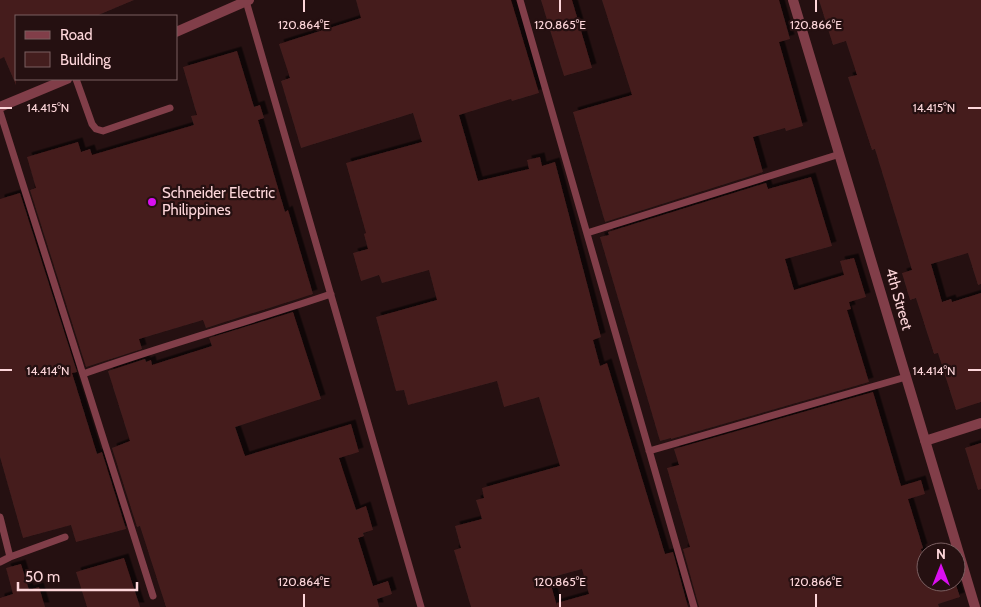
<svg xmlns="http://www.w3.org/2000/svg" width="981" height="607" viewBox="0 0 981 607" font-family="Cabin,sans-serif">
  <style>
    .building { fill: #441e1e; fill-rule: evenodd; filter: url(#shadow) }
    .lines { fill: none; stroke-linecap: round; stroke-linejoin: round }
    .service { stroke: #813e49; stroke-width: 7 }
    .minor { stroke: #813e49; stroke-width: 10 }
    .ticks { fill: none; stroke: #fdd6da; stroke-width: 2 }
    .poi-dot { fill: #da0ff0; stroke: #251011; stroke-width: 2 }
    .labels { text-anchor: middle; stroke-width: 4.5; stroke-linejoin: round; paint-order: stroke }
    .poi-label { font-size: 15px; fill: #fdd6da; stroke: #251011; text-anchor: start }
    .street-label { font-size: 15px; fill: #fdd6da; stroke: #251011 }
    .ticks-label { font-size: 12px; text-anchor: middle; fill: #fdd6da; stroke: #251011; stroke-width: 4.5; stroke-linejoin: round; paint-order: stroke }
  </style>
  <defs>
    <filter id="shadow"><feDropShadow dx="4.5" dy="-4.5" stdDeviation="0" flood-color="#0009"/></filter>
  </defs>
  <rect width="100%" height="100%" fill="#251011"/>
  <path class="building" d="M0,0H134L96,16H16V85L4,57L0,59Z
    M356,0H511L539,93L512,101L511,99L459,115L478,181L529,169L527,160L540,157L542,166L555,162L601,337L593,340L600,366L607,363L665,554L673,552L688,607H471L454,550L461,548L455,526L482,519L476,500L484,498L482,488L560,466L539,397L504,407L497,381L408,405L404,390L396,391L376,317L437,300L429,270L382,283L379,275L361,281L353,253L368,249L364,234L366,233L346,163L422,142L413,113L301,148L281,81L290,78L279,44L361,18ZM582,569L589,594L557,603V606L549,578Z
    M541,0H572L592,68L564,76Z
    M602,0H779L790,39L779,42L803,126L786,131L785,128L753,137L763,172L605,222L573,112L632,95Z
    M819,0H981V284L978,285L968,253L931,264L942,302L951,299L952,302L981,293V402L956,410L938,353L934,354L916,298L910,300L902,273L912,270L875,149L872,150L848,77L857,75L846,41L833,45Z
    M237,51L254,107L260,105L264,118L258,120L285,212L288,210L313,294L206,328L203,320L139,339L142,349L86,367L30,190L36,188L27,157L78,142L81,152L90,149L92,155L194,125L191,116L197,115L183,67Z
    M811,177L832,246L785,259L794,290L844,275L840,261L854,258L866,297L849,302L851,309L847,310L869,382L671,439V438L660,441L600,237L609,235L608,232L766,183L768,189Z
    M20,193L77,372L72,373L97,454L102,452L126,529L76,542L71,525L23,538L0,457V199Z
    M293,312L321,399L235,427L245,456L351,424L359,452L339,458L356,510L366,506L373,530L363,533L364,536L358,538L373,586L388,581L392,594L377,599L379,607H166L140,526L137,527L112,448L130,441L108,371L145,359L146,362L151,360L152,365L212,346L209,338Z
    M873,392L901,486L921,480L925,494L908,499L923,548L921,549L926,565V582H955L960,597L938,604L939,607H699L683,549L690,547L667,468L679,465L674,449Z
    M981,443V489L978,490L965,448Z
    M124,558L140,607H87L76,572Z
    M21,564L29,590L39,587L45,607H0V598L13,594L6,568Z"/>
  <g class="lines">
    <path class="service" d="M520,0L694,607
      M246,1L421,607
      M76,79L92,124L96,129L103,131L170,108
      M0,112L153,596
      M587,233L840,154
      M83,374C165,345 248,322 331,294
      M649,451L906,377
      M0,517L10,557L0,562
      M10,557L65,537"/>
    <path class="minor" d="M793,0L975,607
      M176,32L249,0
      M0,107L67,79
      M925,441L981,423"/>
  </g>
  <path class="ticks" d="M304,0V12M560,0V12M816,0V12M0,108H12M968,108H981M0,370H12M968,370H981M304,594V607M560,594V607M816,594V607"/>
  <circle class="poi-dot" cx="152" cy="202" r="5"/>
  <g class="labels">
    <g class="poi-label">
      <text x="162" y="198">Schneider Electric<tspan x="162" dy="17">Philippines</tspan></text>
    </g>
    <g class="street-label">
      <text transform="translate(899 299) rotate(74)" y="5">4th Street</text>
    </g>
  </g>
  <g class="ticks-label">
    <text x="304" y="29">120.864°E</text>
    <text x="560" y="29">120.865°E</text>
    <text x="816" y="29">120.866°E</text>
    <text x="48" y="112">14.415°N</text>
    <text x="934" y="112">14.415°N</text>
    <text x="48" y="375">14.414°N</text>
    <text x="934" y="375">14.414°N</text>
    <text x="304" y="586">120.864°E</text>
    <text x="560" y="586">120.865°E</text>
    <text x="816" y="586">120.866°E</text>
  </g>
  <rect x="15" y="15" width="162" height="65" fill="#251011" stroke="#7b5f61"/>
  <rect x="25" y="31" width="25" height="8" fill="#813e49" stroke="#7b5f61"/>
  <text x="60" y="40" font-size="15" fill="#fdd6da">Road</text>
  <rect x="25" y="52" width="25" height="15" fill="#441e1e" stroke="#7b5f61"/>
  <text x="60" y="65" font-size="15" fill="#fdd6da">Building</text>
  <g transform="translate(941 567)"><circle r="24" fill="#251011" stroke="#7b5f61"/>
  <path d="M0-4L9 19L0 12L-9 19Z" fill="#da0ff0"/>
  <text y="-8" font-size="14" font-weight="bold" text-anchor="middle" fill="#fdd6da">N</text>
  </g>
  <path d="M18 582v8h119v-8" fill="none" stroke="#fdd6da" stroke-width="2.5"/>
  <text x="25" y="582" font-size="15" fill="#fdd6da" stroke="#251011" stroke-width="4" paint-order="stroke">50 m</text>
</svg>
